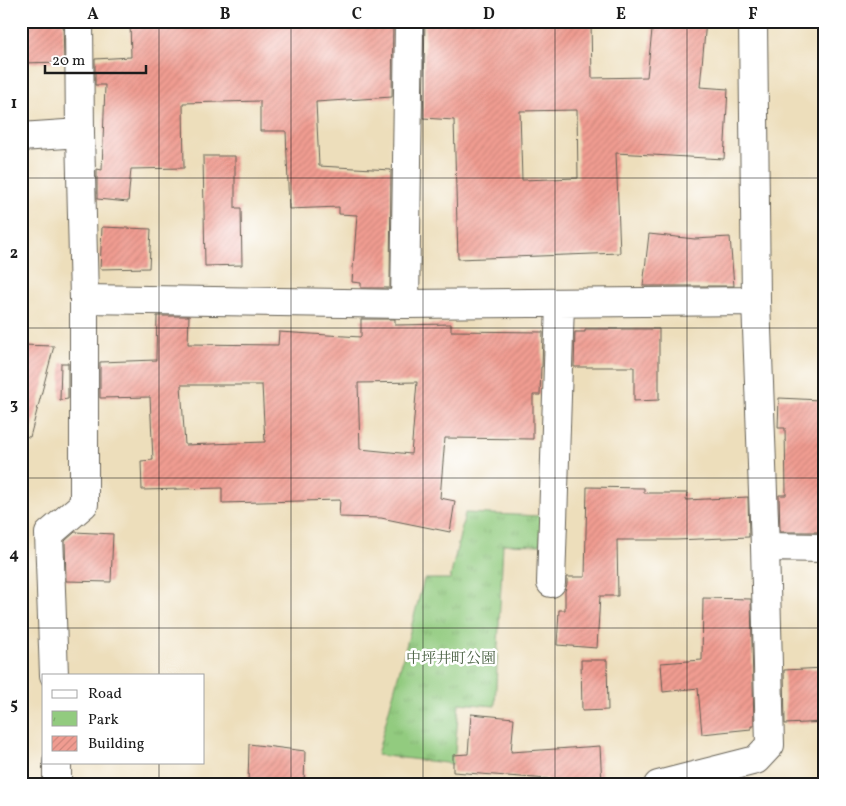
<svg xmlns="http://www.w3.org/2000/svg" width="846" height="806" viewBox="0 0 846 806" font-family="Vollkorn,'Noto Serif JP',serif">
  <style>
    .park { fill: url(#park-tufts); stroke: #57744e }
    .building { fill: url(#building-hatch); fill-rule: evenodd }
    .lines { fill: none; stroke-linecap: round; stroke-linejoin: round }
    .minor-casing { stroke: #656054; stroke-width: 30 }
    .minor { stroke: #fff; stroke-width: 28 }
    .grid { fill: none; stroke: #1c1c1c; stroke-width: 1; stroke-opacity: 0.55 }
    .labels { text-anchor: middle; stroke-width: 5; stroke-linejoin: round; paint-order: stroke }
    .park-label { font-size: 15px; fill: #4b6244; stroke: #fff }
    .neatline { fill: none; stroke: #1c1c1c; stroke-width: 2 }
    .grid-label { font-size: 16px; text-anchor: middle; font-weight: bold; fill: #1c1c1c }
  </style>
  <defs>
    <pattern id="park-tufts" width="24" height="20" patternUnits="userSpaceOnUse" patternTransform="scale(1.25)"><rect width="24" height="20" fill="#92cb7f"/><path d="M3 7l-1-3M5 7V3M7 7l1-3M15 17l-1-3M17 17v-4M19 17l1-3" fill="none" stroke="#7dae6d"/></pattern>
    <pattern id="building-hatch" width="6" height="6" patternUnits="userSpaceOnUse" patternTransform="scale(1.25)"><rect width="6" height="6" fill="#f09c91"/><path d="M-1 1l2-2M0 6l6-6M5 7l2-2" fill="none" stroke="#cd867c"/></pattern>
  </defs>
  <rect width="100%" height="100%" fill="#fff"/>
  <filter id="ink" filterUnits="userSpaceOnUse"><feTurbulence type="fractalNoise" baseFrequency=".02" numOctaves="2"/><feDisplacementMap in="SourceGraphic" scale="10" xChannelSelector="R" yChannelSelector="G"/><feConvolveMatrix kernelMatrix="1 2 1 2 8 2 1 2 1" color-interpolation-filters="sRGB"/></filter>
  <filter id="wash" filterUnits="userSpaceOnUse"><feTurbulence type="fractalNoise" baseFrequency=".0096" numOctaves="4" result="noise"/><feDisplacementMap in="SourceGraphic" scale="20" xChannelSelector="R" yChannelSelector="G"/><feGaussianBlur stdDeviation="1.12" result="paint"/><feColorMatrix in="noise" values="0 0 0 0 0 0 0 0 0 0 0 0 0 0 0 0 0 1.4 0 .05"/><feComposite in="paint" operator="in"/></filter>
  <g filter="url(#wash)">
    <rect width="100%" height="100%" fill="#eddebb"/>
    <path class="park" d="M465,513L542,516L540,545L503,544L495,706L459,703L454,764L377,755L424,579H450Z"/>
    <g id="blocks">
      <path class="building" d="M21,21H63L64,62L21,63Z
        M130,21H393L392,97L316,102L319,166L391,170L390,288H361V283L352,282L357,215L339,214V207L289,209L286,131H260V101L183,103L184,168L131,169L128,202L97,199V169L102,170L105,85H95V59L131,57Z
        M425,21H591L592,78L647,77L653,21H706L700,87L728,89L724,159L616,153L620,253L458,259L454,120L423,118ZM577,110L578,178L522,180L520,111Z
        M203,156H235V208H241L242,265L205,266Z
        M102,227L151,229L149,268L100,269Z
        M649,234L695,239L730,237L734,286H643Z
        M157,316H189L188,344L278,345L279,332L361,337V319H395V325L451,324V331L543,332L542,367H541L540,395H533V439L445,438L440,498L455,501L450,532L381,518L339,517L340,500L222,503V488L142,490L141,461L153,460L150,397L100,398V362L156,360ZM417,382L411,454L360,449L358,383ZM181,385H262L265,442L185,445Z
        M585,329H659V400L634,401V367H574L575,332H585Z
        M21,345L54,346L30,437L21,436Z
        M61,363H68V399L60,400Z
        M779,398L820,400V429H825V532H780L779,495H786L785,428H778Z
        M587,487L644,488V493H687L686,500L748,497L749,537L676,540H617L618,596H600L597,648L557,645L559,610H565V591L567,584V577H585Z
        M75,532L113,534L111,582L66,581L65,541Z
        M703,598L751,599L754,726H751V729L702,734L698,688L663,692L661,663L702,660Z
        M581,660H607L608,710L582,711Z
        M825,668V722L785,724L784,670Z
        M471,714L514,718L511,752L600,746L602,785H549L548,779L453,772V755L468,754Z
        M249,744L305,751L304,785H248Z"/>
    </g>
  </g>
  <g filter="url(#ink)">
    <use href="#blocks" fill-opacity="0" stroke="#656054" stroke-width="1"/>
    <g class="lines">
      <g class="minor-casing">
        <path id="minor" d="M21,137L80,133
          M84,299L405,304L756,301
          M405,304L409,21
          M765,547L825,548
          M551,583L560,303
          M54,675L49,534L84,504V299L80,133L79,21
          M57,762V785
          M658,785L756,760L770,745L765,547L756,301L753,21"/>
      </g>
      <use href="#minor" class="minor"/>
    </g>
  </g>
  <path class="grid" d="M159,21V675M291,21V785M423,21V785M555,21V785M687,21V785M21,178H825M21,328H825M21,478H825M21,628H825M159,762V785"/>
  <g class="labels">
    <g class="park-label">
      <text x="451" y="663">中坪井町公園</text>
    </g>
  </g>
  <rect width="846" height="806" fill="none" stroke="#fff" stroke-width="55"/>
  <rect x="42" y="674" width="162" height="90" fill="#ffffff" stroke="#a4a4a4"/>
  <rect x="52" y="690" width="25" height="8" fill="#ffffff" stroke="#a4a4a4"/>
  <text x="88" y="698" font-size="15" fill="#1c1c1c">Road</text>
  <rect x="52" y="711" width="25" height="15" fill="url(#park-tufts)" stroke="#a4a4a4"/>
  <text x="88" y="724" font-size="15" fill="#1c1c1c">Park</text>
  <rect x="52" y="736" width="25" height="15" fill="url(#building-hatch)" stroke="#a4a4a4"/>
  <text x="88" y="748" font-size="15" fill="#1c1c1c">Building</text>
  <path d="M45 65v8h101v-8" fill="none" stroke="#1c1c1c" stroke-width="2.5"/>
  <text x="52" y="65" font-size="15" fill="#1c1c1c" stroke="#ffffff" stroke-width="4" paint-order="stroke">20 m</text>
  <rect x="28" y="28" width="790" height="750" class="neatline"/>
  <g class="grid-label">
    <text x="93" y="19">A</text>
    <text x="225" y="19">B</text>
    <text x="357" y="19">C</text>
    <text x="489" y="19">D</text>
    <text x="621" y="19">E</text>
    <text x="753" y="19">F</text>
    <text x="14" y="108">1</text>
    <text x="14" y="258">2</text>
    <text x="14" y="409">3</text>
    <text x="14" y="559">4</text>
    <text x="14" y="709">5</text>
  </g>
</svg>
